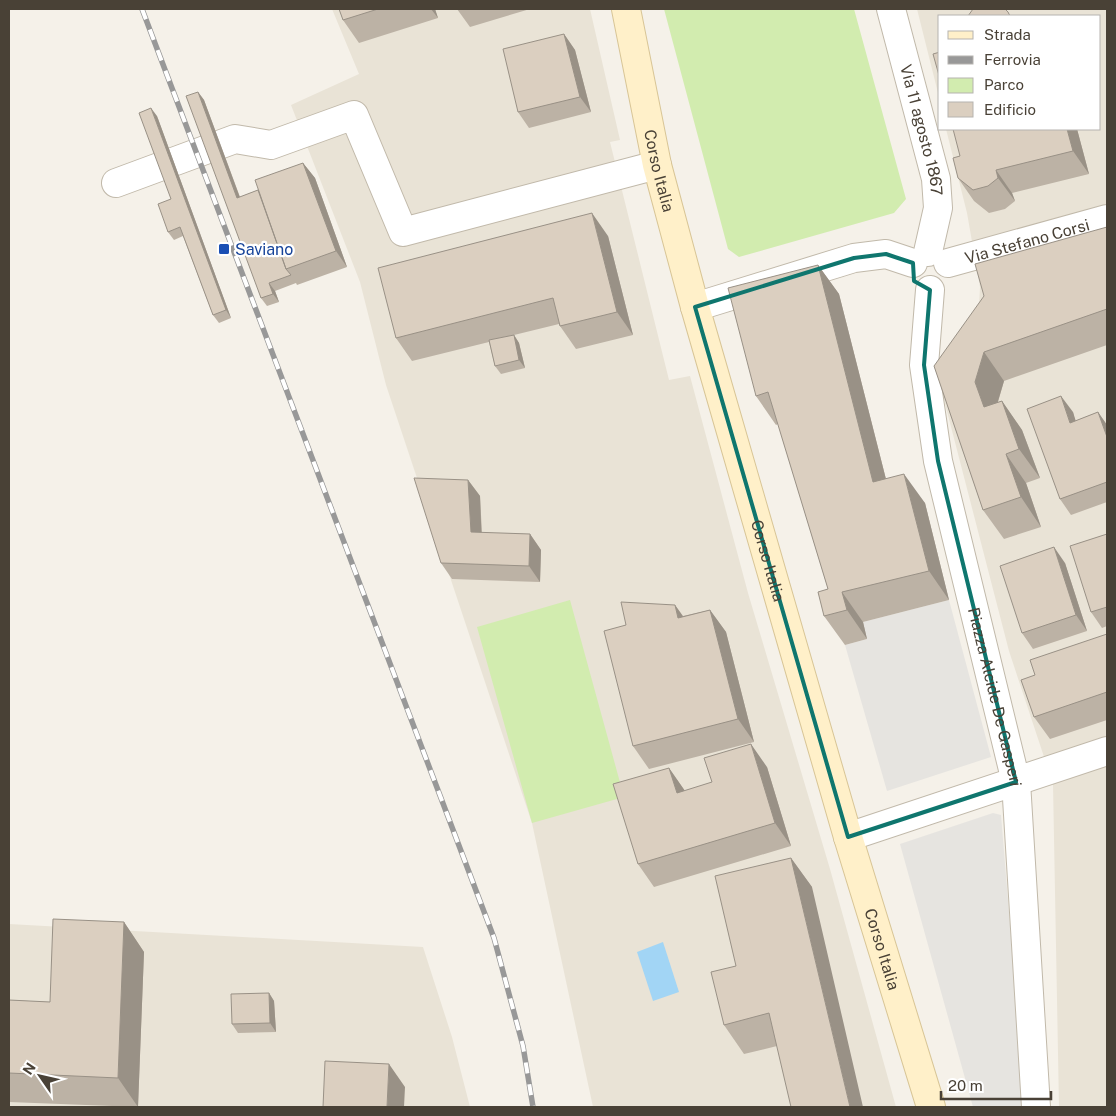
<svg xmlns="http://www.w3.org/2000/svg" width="1116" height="1116" viewBox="0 0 1116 1116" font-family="'Public Sans',sans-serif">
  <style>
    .residential { fill: #e9e3d6 }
    .green { fill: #d2ecaf }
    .parking { fill: #e6e4e0 }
    .water { fill: #a2d5f5 }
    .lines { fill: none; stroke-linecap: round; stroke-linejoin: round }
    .minor-casing { stroke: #c1b9aa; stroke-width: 30 }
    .secondary-casing { stroke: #d8c596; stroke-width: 30 }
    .minor { stroke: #fff; stroke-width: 28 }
    .secondary { stroke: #fff0c9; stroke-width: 28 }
    .rail-casing { stroke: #989898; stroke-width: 5.5 }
    .rail { stroke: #fff; stroke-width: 4; stroke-dasharray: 11; stroke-linecap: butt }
    .wall { fill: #bcb2a5 }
    .shaded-wall { fill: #999186 }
    .building { fill: #dbcfc0; stroke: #999186 }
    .marked { fill: none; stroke: #0f766e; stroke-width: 4; stroke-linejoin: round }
    .transit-dot { fill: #1a4fb4; stroke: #fff; stroke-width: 2 }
    .labels { text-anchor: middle; stroke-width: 4.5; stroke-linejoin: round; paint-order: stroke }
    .street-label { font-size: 16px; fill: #494136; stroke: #fff }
    .transit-label { font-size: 16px; fill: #164399; stroke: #fff; text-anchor: start }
  </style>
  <rect width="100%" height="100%" fill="#f5f1e9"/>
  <path class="residential" d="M332,9H590L620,140L610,142L669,380L690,376L748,593L830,869L896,1107H593L532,823L386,385L360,282L291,105L359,74Z
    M917,9H1107V1107H1059L1053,784L1009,651L942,392L946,376L979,306L980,287L967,213L946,129H1100V16H940V101Z
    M9,924L423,947L452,1037L470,1107H9Z"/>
  <path class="green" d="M664,9H854L906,199L894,213L739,257L728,249Z
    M570,600L624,797L532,823L477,627Z"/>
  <path class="parking" d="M949,600L991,757L887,791L845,645L867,639L863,622Z
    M993,813L1001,815L1025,1107H973L900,844Z"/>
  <path class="water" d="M663,942L679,992L653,1001L637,952Z"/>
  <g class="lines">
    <g class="minor-casing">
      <g id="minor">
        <path id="s1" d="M891,9L936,179L938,208L928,252"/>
        <path d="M116,183L235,139L271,145L354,115L403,232L657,165"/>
        <path id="s2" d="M948,263L1107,219"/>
        <path id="s3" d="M930,290L924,365L938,461L1016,782L1036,1107"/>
        <path d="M695,307L854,258L886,254L913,263"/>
        <path d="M848,837L1107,751"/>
      </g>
    </g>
    <g class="secondary-casing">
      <g id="secondary">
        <path id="s4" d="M626,9L657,165L695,307L848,837L931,1107"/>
      </g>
    </g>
    <use href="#minor" class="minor"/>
    <use href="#secondary" class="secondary"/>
    <g class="rail-casing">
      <path id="rail" d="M142,9L494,938L523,1046L533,1107"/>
    </g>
    <use href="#rail" class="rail"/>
  </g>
  <path class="wall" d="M339,9H435L438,18L359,43L343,20Z
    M457,9H530L470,27Z
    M564,34L575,50L591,112L529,128L518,112Z
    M198,92L204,100L240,197L258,190L303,163L315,178L347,267L297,285L296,283L275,291L279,302L267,306L261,298Z
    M157,116L231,318L219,323L213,315L183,236L174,240L168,232L171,199Z
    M1077,129L1089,174L1012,193L1015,201L1005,209L989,213L974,201L958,178Z
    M1107,227V345L1004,381L998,402L1002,401L1022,430L1040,478L1026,483L1041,527L1004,539L983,510L934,366Z
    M608,236L633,335L576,349L560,326L559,324L514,335L519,343L525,368L501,374L495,366L489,342L412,361L396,338Z
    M818,265L839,294L886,479L925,503L949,600L863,622L867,639L845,645L824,616L828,589L778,424L776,425L756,396Z
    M1073,412L1075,421L1098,412L1107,425V502L1071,515L1060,499Z
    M468,480L480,496L482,533L530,534L541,550L540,582L452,579L441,563Z
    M1107,534V626L1102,628L1091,612Z
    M1065,563L1087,631L1033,649L1022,633Z
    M675,605L683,616L710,610L726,632L754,742L649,769L633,746L626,625Z
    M1107,634V720L1050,739L1034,717L1035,675Z
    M767,767L791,846L654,887L638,864L669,768L685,791Z
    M791,858L812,887L777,1046L744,1054L724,1025L736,966Z
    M124,922L144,952L138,1107L9,1102V1000L50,1002Z
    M269,993L274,1001L276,1032L238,1033L232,1024Z"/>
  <path class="shaded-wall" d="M431,9H435L438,18Z
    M564,34L575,50L591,112L580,97Z
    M198,92L204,100L243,206L237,198Z
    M151,108L157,116L231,318L226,310Z
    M1067,129H1077L1089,174L1073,151Z
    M303,163L315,178L347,267L336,251Z
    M996,170L1012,193L1015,201L998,178Z
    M592,213L608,236L633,335L617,312Z
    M818,265L839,294L894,511L873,482Z
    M269,283L275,291L279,302L273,294Z
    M514,335L519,343L525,368L519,360Z
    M984,352L1004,381L995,411L984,407L975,382Z
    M1061,396L1073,412L1081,438L1070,423Z
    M1002,401L1022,430L1040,478L1019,449Z
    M1098,412L1107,425V437Z
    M1006,454L1026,483L1041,527L1021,497Z
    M904,474L925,503L949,600L929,571Z
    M468,480L480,496L482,548L471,532Z
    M530,534L541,550L540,582L529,566Z
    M1054,547L1065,563L1087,631L1076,615Z
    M842,592L863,622L867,639L847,610Z
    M675,605L691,628L678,618Z
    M710,610L726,632L754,742L738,719Z
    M751,744L767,767L791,846L775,823Z
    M669,768L685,791L677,793Z
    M791,858L812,887L863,1107H850Z
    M124,922L144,952L138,1107L118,1078Z
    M269,993L274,1001L276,1032L270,1023Z
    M389,1064L405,1087L404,1107H387Z"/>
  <path class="building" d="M339,9H378L343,20Z
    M973,9H1005L1008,12L1010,16H968Z
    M564,34L580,97L518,112L503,49Z
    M940,52V79L933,54Z
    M198,92L237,198L258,190L286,269L291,275L269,283L273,294L261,298L186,96Z
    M151,108L226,310L213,315L180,227L168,232L158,204L171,199L139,113Z
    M953,129H1067L1073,151L996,170L998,178L988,186L973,190L958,178L953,158L960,156Z
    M303,163L336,251L286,269L255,180Z
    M592,213L617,312L560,326L553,298L396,338L378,268Z
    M1107,227V309L984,352L975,382L984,407L1002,401L1019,449L1006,454L1021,497L983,510L934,366L984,296L975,264Z
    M818,265L873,482L904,474L929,571L842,592L847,610L824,616L818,592L828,589L768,392L756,396L728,288Z
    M514,335L519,360L495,366L489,340Z
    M1061,396L1070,423L1098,412L1107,437V482L1060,499L1027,409Z
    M414,478L468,480L471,532L530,534L529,566L441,563Z
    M1107,534V607L1091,612L1070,546Z
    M1054,547L1076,615L1022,633L1000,566Z
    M621,602L675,605L678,618L710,610L738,719L633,746L604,631L626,625Z
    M1107,634V692L1034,717L1021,680L1035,675L1030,660Z
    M751,744L775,823L638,864L613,784L669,768L677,793L712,782L704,758Z
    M791,858L850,1107H791L769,1013L724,1025L711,972L736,966L715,876Z
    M53,919L124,922L118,1078L9,1073V1000L50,1002Z
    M269,993L270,1023L232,1024L231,994Z
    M325,1061L389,1064L387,1107H323Z"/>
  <path class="marked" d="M886,254L913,263L914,281L930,290L924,365L938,461L1016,782L848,837L695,307L854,258Z"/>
  <rect class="transit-dot" x="218" y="243" width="12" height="12" rx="2.5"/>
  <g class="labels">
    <g class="street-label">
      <text dy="6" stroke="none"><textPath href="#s1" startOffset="125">Via 11 agosto 1867</textPath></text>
      <text dy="6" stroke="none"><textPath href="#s4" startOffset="165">Corso Italia</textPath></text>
      <text dy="6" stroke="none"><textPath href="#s2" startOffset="82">Via Stefano Corsi</textPath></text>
      <text dy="6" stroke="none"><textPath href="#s4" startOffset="570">Corso Italia</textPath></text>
      <text dy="6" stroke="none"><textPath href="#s3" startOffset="415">Piazza Alcide De Gasperi</textPath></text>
      <text dy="6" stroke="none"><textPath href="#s4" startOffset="975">Corso Italia</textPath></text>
    </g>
    <g class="transit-label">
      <text x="235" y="255">Saviano</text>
    </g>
  </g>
  <rect width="1116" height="1116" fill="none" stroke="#494136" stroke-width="20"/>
  <rect x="938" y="15" width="162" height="115" fill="#ffffff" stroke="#b6b3af"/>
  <rect x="948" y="31" width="25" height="8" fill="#fff0c9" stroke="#b6b3af"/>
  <text x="984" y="40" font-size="15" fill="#494136">Strada</text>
  <rect x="948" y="56" width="25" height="8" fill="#989898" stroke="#b6b3af"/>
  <text x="984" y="65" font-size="15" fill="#494136">Ferrovia</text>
  <rect x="948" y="78" width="25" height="15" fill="#d2ecaf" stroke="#b6b3af"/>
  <text x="984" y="90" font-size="15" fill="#494136">Parco</text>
  <rect x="948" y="102" width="25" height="15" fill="#dbcfc0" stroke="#b6b3af"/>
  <text x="984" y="115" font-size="15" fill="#494136">Edificio</text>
  <g transform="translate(40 1076) rotate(304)" stroke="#ffffff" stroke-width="4" paint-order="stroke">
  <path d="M0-4L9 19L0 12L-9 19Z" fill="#494136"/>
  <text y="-8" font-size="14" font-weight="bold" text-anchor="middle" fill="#494136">N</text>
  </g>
  <path d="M941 1091v8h110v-8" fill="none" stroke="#494136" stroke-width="2.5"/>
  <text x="948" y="1091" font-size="15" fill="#494136" stroke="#ffffff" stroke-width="4" paint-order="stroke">20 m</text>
</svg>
